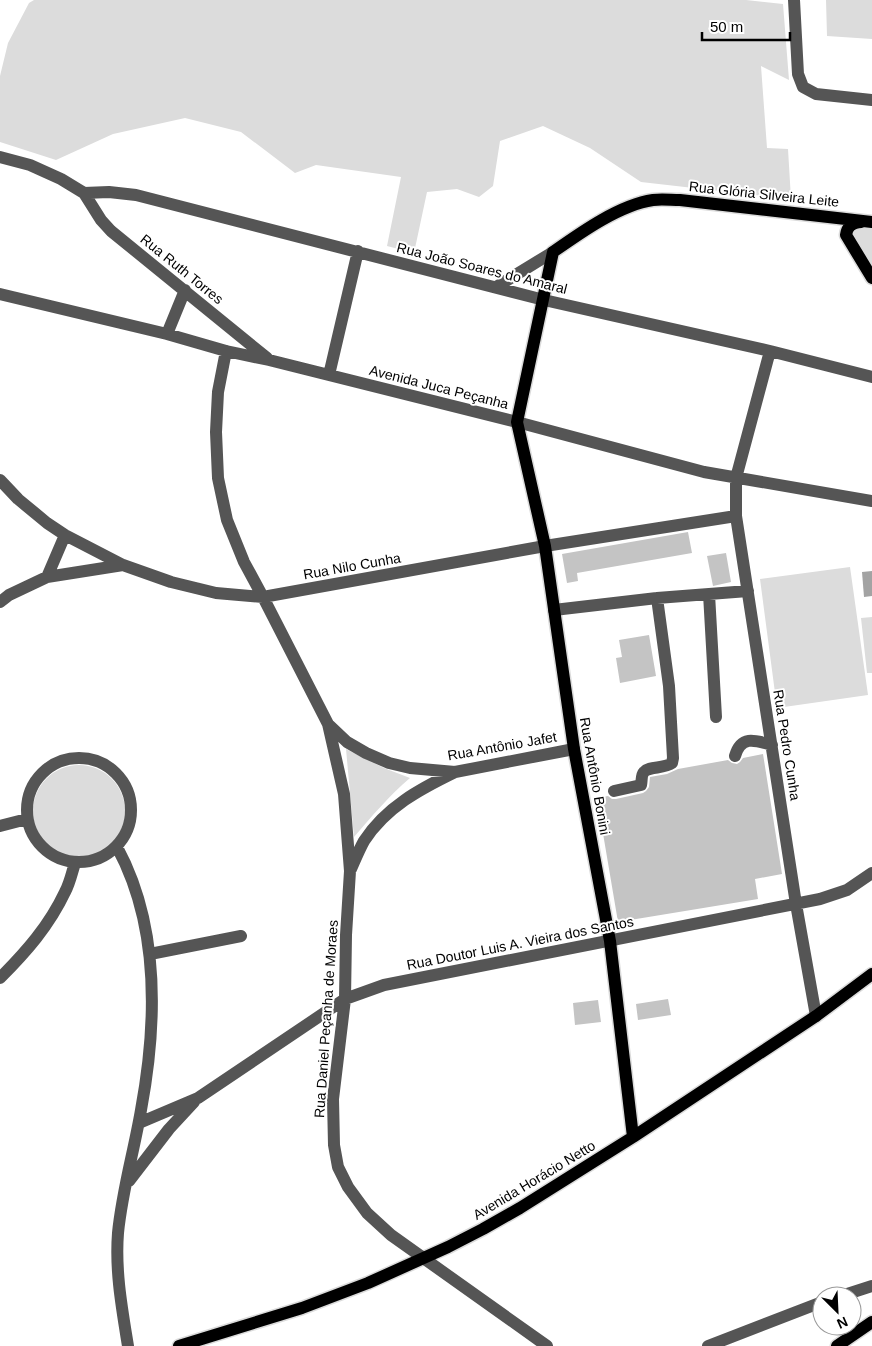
<svg xmlns="http://www.w3.org/2000/svg" width="872" height="1346" viewBox="0 0 872 1346" font-family="Arial,sans-serif">
  <style>
    .green { fill: #dcdcdc }
    .water { fill: #a3a3a3 }
    .building { fill: #c4c4c4 }
    .lines { fill: none; stroke-linecap: round; stroke-linejoin: round }
    .major-casing { stroke: #dbdbdb; stroke-width: 15 }
    .minor { stroke: #555; stroke-width: 12 }
    .major { stroke: #000; stroke-width: 12 }
    .labels { text-anchor: middle; stroke-width: 4; stroke-linejoin: round; paint-order: stroke }
    .street-label { font-size: 14px; fill: #000; stroke: #fff }
  </style>
  <rect width="100%" height="100%" fill="#fff"/>
  <path class="green" d="M34,0H746L783,4L789,80L761,66L767,148L788,149L791,199L641,182L590,148L543,126L500,141L493,186L479,197L457,189L427,192L414,253L387,246L401,177L316,165L295,173L241,132L185,118L113,134L56,160L0,142V76L8,43L29,3Z
    M826,0H872V39L827,36Z
    M872,223V269L849,229Z
    M850,567L868,695L777,708L760,579Z
    M872,617V673H867L861,618Z
    M346,749L384,768L410,778C389,796 372,816 354,837Z
    M33 811a46 46 0 1 1 92 0a46 46 0 1 1-92 0Z"/>
  <path class="water" d="M872,571V596L864,597L862,572Z"/>
  <path class="building" d="M688,532L692,553L577,573L578,581L567,583L562,554Z
    M726,553L731,582L713,586L707,556Z
    M649,635L656,676L620,683L616,658L622,657L619,640Z
    M763,754L782,874L755,879L758,899L618,922L597,798L608,796L612,799H616L643,793L646,791L649,787L650,777L667,774L678,769L728,760L732,763L737,764L740,762L743,758Z
    M668,999L671,1015L638,1020L636,1004Z
    M598,1000L601,1022L575,1025L573,1003Z"/>
  <g class="lines">
    <g class="major-casing">
      <path id="major" d="M861,222C852,223 847,226 846,235L872,278
        M633,1137L610,941L574,749L545,546L517,422L553,252C580,233 619,205 653,200C661,199 671,200 680,200L872,222
        M179,1346L302,1308L368,1283L448,1247L483,1229L520,1208L633,1137L816,1016L872,974
        M837,1346L872,1322"/>
    </g>
    <path class="minor" d="M794,0L798,74L803,87L816,94L872,100
      M0,157L30,165L61,179L84,193L101,220L111,231L267,358
      M84,193L109,192L136,195L544,300L770,351L872,377
      M496,287L553,252
      M0,294L167,334L226,351L269,360L517,422L704,472L872,501
      M167,334L185,290
      M226,351L218,392L216,432L218,478L227,520L244,562L263,597L328,724L344,794L350,871L346,935L345,999L333,1099L334,1145L338,1167L348,1187L367,1213L391,1235L547,1346
      M770,351L736,478V516L796,904L816,1016
      M329,375L358,251
      M0,480L18,499L47,523L65,535L123,565L171,582L216,593L263,597L545,546L736,516
      M47,577L65,535
      M709,594L716,717
      M0,602L9,595L47,577L123,565
      M554,610L657,598L748,591
      M328,724L347,742L366,753L389,763L410,768L455,772L574,749
      M735,756C741,735 755,740 772,745
      M27 810a52 52 0 1 1 104 0a52 52 0 1 1-104 0Z
      M614,791L641,785C642,781 641,775 644,772C649,766 664,769 672,763L673,758L669,686L657,598
      M0,826L27,819
      M117,847C160,926 157,1024 141,1110C134,1151 122,1191 118,1233C115,1271 122,1309 128,1346
      M351,869C355,860 359,850 364,841C386,807 420,789 455,772
      M150,954L241,936
      M0,978C26,952 49,926 65,892C70,883 72,872 75,863
      M139,1123L198,1098L345,999L384,985L820,899L847,890L872,873
      M129,1181L169,1129L194,1102
      M841,1296L872,1286
      M708,1346L822,1302"/>
    <use href="#major" class="major"/>
  </g>
  <g class="labels">
    <g class="street-label">
      <text transform="translate(764 194) rotate(6)" y="5">Rua Glória Silveira Leite</text>
      <text transform="translate(482 268) rotate(14)" y="5">Rua João Soares do Amaral</text>
      <text transform="translate(182 269) rotate(39)" y="5">Rua Ruth Torres</text>
      <text transform="translate(439 387) rotate(14)" y="5">Avenida Juca Peçanha</text>
      <text transform="translate(352 566) rotate(-10)" y="5">Rua Nilo Cunha</text>
      <text transform="translate(787 745) rotate(81)" y="5">Rua Pedro Cunha</text>
      <text transform="translate(502 746) rotate(-10)" y="5">Rua Antônio Jafet</text>
      <text transform="translate(595 776) rotate(80)" y="5">Rua Antônio Bonini</text>
      <text transform="translate(520 943) rotate(-11)" y="5">Rua Doutor Luis A. Vieira dos Santos</text>
      <text transform="translate(326 1019) rotate(-86)" y="5">Rua Daniel Peçanha de Moraes</text>
      <text transform="translate(534 1180) rotate(-31)" y="5">Avenida Horácio Netto</text>
    </g>
  </g>
  <g transform="translate(837 1311) rotate(156)"><circle r="24" fill="#ffffff" stroke="#999999"/>
  <path d="M0-4L9 19L0 12L-9 19Z" fill="#000000"/>
  <text y="-8" font-size="14" font-weight="bold" text-anchor="middle" fill="#000000">N</text>
  </g>
  <path d="M702 32v8h88v-8" fill="none" stroke="#000000" stroke-width="2.5"/>
  <text x="710" y="32" font-size="15" fill="#000000" stroke="#ffffff" stroke-width="4" paint-order="stroke">50 m</text>
</svg>
